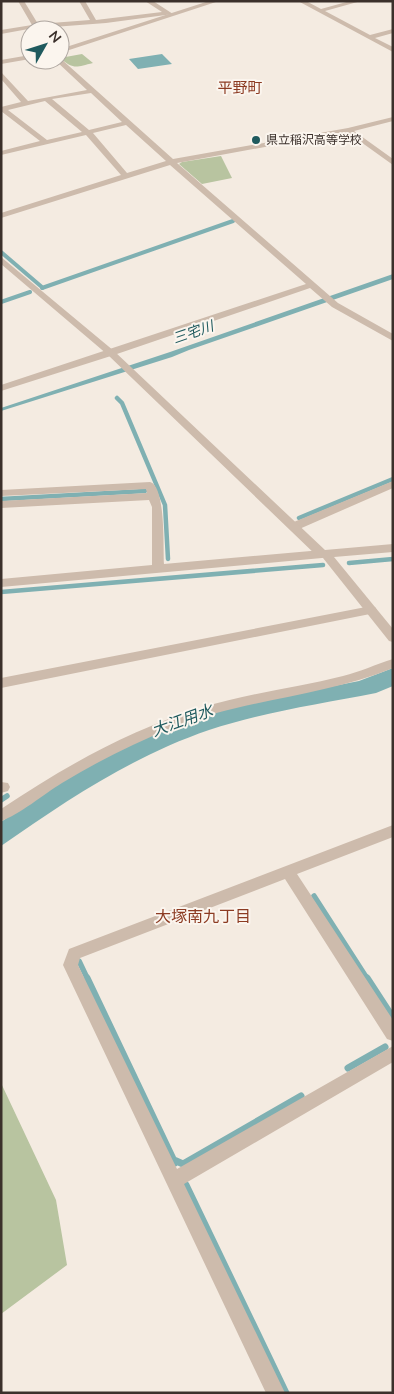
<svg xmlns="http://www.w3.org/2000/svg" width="394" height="1394" viewBox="0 0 394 1394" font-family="Mulish,'Noto Sans JP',sans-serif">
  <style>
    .green { fill: #b8c4a0 }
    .water { fill: #7fb0b2 }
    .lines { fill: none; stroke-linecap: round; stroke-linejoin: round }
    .stream-far3 { stroke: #7fb0b2; stroke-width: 4 }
    .stream-far2 { stroke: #7fb0b2; stroke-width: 4.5 }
    .stream-far1 { stroke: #7fb0b2; stroke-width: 5.5 }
    .stream { stroke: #7fb0b2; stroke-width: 7 }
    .minor { fill: #cdbbac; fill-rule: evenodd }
    .tertiary { fill: #cdbbac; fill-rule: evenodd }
    .poi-dot { fill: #1f5a5e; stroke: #fbf5ee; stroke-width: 2 }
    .labels { text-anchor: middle; stroke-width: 4; stroke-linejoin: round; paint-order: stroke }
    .far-poi-label { font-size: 12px; fill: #3b302b; stroke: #fbf5ee; text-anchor: start }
    .far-water-label { font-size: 14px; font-style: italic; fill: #1f5a5e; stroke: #fbf5ee }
    .far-quarter-label { font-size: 15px; fill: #8c3b22; stroke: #fbf5ee }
    .water-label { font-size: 16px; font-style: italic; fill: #1f5a5e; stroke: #fbf5ee }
    .neighbourhood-label { font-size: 16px; fill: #8c3b22; stroke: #fbf5ee }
  </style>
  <rect width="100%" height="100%" fill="#f4ebe1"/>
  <path class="green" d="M82,54L93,63C76,67 74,70 60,58Z
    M221,156L232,178L202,184L179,164L182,162Z
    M1,1083L56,1200L67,1265L1,1314Z"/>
  <path class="water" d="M162,54L172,64L138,69L129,59Z
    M393,274V279L189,350L172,357L1,411V408L170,352Z
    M393,668V686L376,693C320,704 263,712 209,730C133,756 67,800 1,846V822L61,780L100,758L182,722L257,701L359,681Z"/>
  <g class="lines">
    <path class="stream-far3" d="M1,252L43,288
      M42,288L233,221
      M1,302L30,292"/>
    <path class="stream-far2" d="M117,398L122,403L165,505L168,559
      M1,499L145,491
      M299,518L393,479
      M349,563L393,559
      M1,592L323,565"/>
    <path class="stream-far1" d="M1,800L7,796
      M314,896L368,980
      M79,961L88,980"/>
    <path class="stream" d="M87,978L175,1163
      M367,978L393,1018
      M348,1068L385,1047
      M174,1160L183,1164L301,1096
      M186,1185L286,1393"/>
    <path class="minor" d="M18,1H24L38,24L90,20L79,1H85L96,20L162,12L145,1H153L173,14L106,23L40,28L41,30L34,28L1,34V30L32,25Z
      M298,1H306L321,9L350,1H361L325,11L370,35L393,29V33L375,38L393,47V52Z
      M60,58L173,159L348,128L393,117V121L354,131L393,159V165L347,132L177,163L338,303L393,334V341L332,307L310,288L114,355L1,391V385L306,284L170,165L1,218V213L121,175L86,135L1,155V151L40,141L1,111V107L21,102L1,79V72L28,101L87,90L55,60ZM91,93L122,122L89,130L52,99ZM45,101L82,132L47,140L8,110ZM126,125L166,161L127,173L93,133Z
      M393,481V488L297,530L293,531L288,527L289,524Z
      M150,482C166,486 163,549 164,564L322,550L328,554L322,558L1,587V579L152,565V507L149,500L1,508V501L147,493L146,489L1,496V490Z
      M371,606L375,607L377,610L375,613L1,688V678Z
      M393,659V668C322,697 245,699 174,727C135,743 98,761 62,783C44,794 19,815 1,821V809C64,767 129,730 201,708C248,693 296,688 343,676C360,672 376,664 393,659Z
      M1,782L8,783L10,787L8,791L1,793Z
      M393,825V837L297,874L393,1020V1041L387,1039L285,879L80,958L78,965L177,1169L393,1046V1062L184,1184L285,1393H266L63,965L69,949Z"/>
    <path class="tertiary" d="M209,1H219L60,53V49Z
      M30,55V59L1,64V60Z
      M1,257L114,351L325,550L393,544V552L334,557L393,629V642L389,641L323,558L318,557L108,355L1,264Z"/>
  </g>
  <circle class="poi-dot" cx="256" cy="140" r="5"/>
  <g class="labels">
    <g class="far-poi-label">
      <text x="266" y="144">県立稲沢高等学校</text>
    </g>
    <g class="far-water-label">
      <text transform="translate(193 332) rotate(-19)" y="5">三宅川</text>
    </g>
    <g class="far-quarter-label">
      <text x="240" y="93">平野町</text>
    </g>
    <g class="water-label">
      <text transform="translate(182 720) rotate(-20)" y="6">大江用水</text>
    </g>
    <g class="neighbourhood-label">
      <text x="203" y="922">大塚南九丁目</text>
    </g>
  </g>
  <rect width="394" height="1394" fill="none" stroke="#3b302b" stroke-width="5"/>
  <g transform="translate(45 45) rotate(51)"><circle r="24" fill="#fbf5ee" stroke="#aea6a0"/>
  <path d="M0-4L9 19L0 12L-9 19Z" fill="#1f5a5e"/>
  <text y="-8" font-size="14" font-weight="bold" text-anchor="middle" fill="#3b302b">N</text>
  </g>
</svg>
